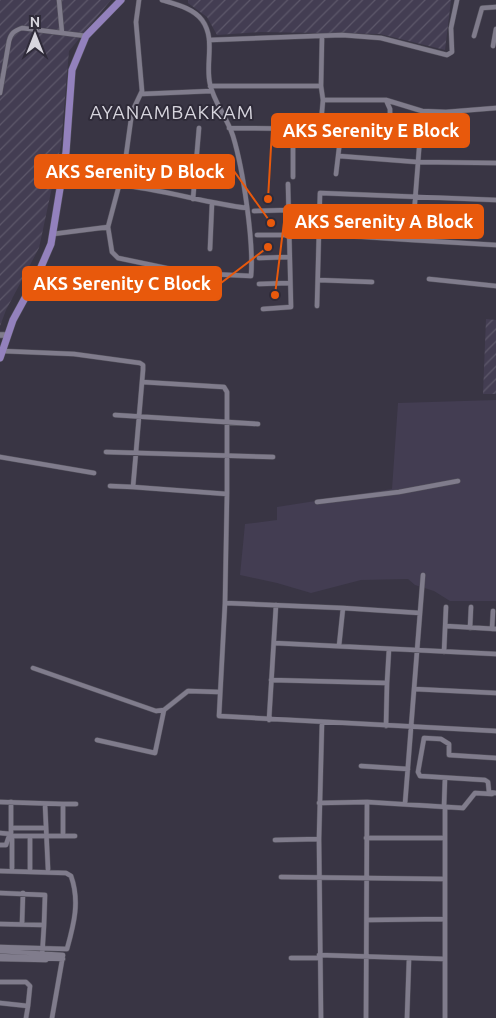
<svg xmlns="http://www.w3.org/2000/svg" width="496" height="1018" viewBox="0 0 496 1018" font-family="Ubuntu,sans-serif">
  <style>
    .built { fill: #433d52 }
    .industrial { fill: url(#industrial-furrows) }
    .lines { fill: none; stroke-linecap: round; stroke-linejoin: round }
    .minor-casing { stroke: #53515c; stroke-width: 5.5 }
    .tertiary-casing { stroke: #53515c; stroke-width: 7 }
    .primary-casing { stroke: #53515c; stroke-width: 8 }
    .minor { stroke: #807c8c; stroke-width: 4.5 }
    .tertiary { stroke: #807c8c; stroke-width: 5.5 }
    .primary { stroke: #9381bd; stroke-width: 7 }
    .labels { text-anchor: middle; stroke-width: 4; stroke-linejoin: round; paint-order: stroke }
    .quarter-label { font-size: 19px; letter-spacing: 1px; fill: #d7d5de; stroke: #2f2b39 }
    .leader { fill: none; stroke: #e8590c; stroke-width: 2 }
    .callout-dot { fill: #e8590c; stroke: #2f2b39; stroke-width: 2 }
    .callout { fill: #e8590c; stroke: #e8590c; stroke-width: 2 }
    .callout-label { font-size: 18px; text-anchor: middle; font-weight: bold; fill: #fff }
  </style>
  <defs>
    <pattern id="industrial-furrows" width="10" height="10" patternUnits="userSpaceOnUse" patternTransform="scale(1.25)"><rect width="10" height="10" fill="#433d52"/><path d="M-1 1l2-2M0 10L10 0M9 11l2-2" fill="none" stroke="#5d586a"/></pattern>
  </defs>
  <rect width="100%" height="100%" fill="#393544"/>
  <path class="built" d="M496,400V601H450L434,591L415,585L408,579L361,580L311,593L277,583L240,575L245,524L277,520V507L392,489L398,403Z"/>
  <path class="industrial" d="M0,0H111L69,51L61,145L39,248L6,310L0,326Z
    M188,0H451L445,50L380,34L261,32L217,35L207,17L188,3Z
    M486,319L496,320V394H483Z"/>
  <g class="lines">
    <g class="minor-casing">
      <path id="minor" d="M59,0L62,33
        M474,36L482,8L496,7
        M210,40L342,35L381,38L447,55L452,52L451,28L457,0
        M493,46L496,29
        M210,86H321L323,100H386L422,111
        M321,86L322,37
        M0,93L9,41C11,33 14,31 22,28L86,36
        M141,94L212,91
        M386,100L390,109V125
        M229,128L313,129L321,122L323,100
        M317,128L323,139L340,140L336,174
        M339,156L417,162L496,163
        M293,177V129
        M119,185C163,189 204,203 247,208
        M193,199L199,128
        M254,211L289,210
        M108,227L125,163L132,112L142,91L136,22L139,0
        M288,230H319
        M53,234L108,227L112,252L118,258L190,273L251,276C254,242 243,169 233,136C227,117 214,103 210,84C205,63 216,39 202,20C193,8 175,4 162,0
        M319,234L412,240L422,111L446,112L496,108
        M257,235H288
        M412,240L496,245
        M210,249L212,203
        M259,258L288,257
        M429,279L496,286
        M318,280L372,282
        M259,284L289,283
        M317,306L320,193L496,200
        M263,309L291,307L288,184
        M2,351L74,354L140,363L143,365V370L133,487L227,494V392L224,387L142,382
        M115,415L258,424
        M106,452L273,457
        M0,457L94,473
        M110,486L133,487
        M227,494L225,603L219,716L496,731
        M317,502L399,492L458,481
        M225,603L343,608
        M446,626L496,629
        M470,628L471,607
        M492,629L493,611
        M274,643L496,654
        M339,646L343,608L420,613
        M444,652L446,607
        M33,668L156,711L164,710L188,691L219,692
        M271,680L387,683L389,649
        M414,689L496,693
        M269,720L276,605
        M386,726L387,683
        M97,740L155,753L164,710
        M496,758L449,755V744L441,739L424,738L418,772L420,776L485,780L488,782L489,792L496,793
        M361,766L408,769
        M0,802L63,804V836
        M319,803L367,802L463,808L475,793L492,794
        M45,804L48,869
        M63,804H76
        M405,804L423,575
        M444,807L445,778
        M11,828H46
        M0,833L11,834V802
        M366,838H445
        M275,840L319,839
        M0,845H6L9,836H75
        M12,868V836
        M30,869V836
        M0,871L66,873L71,876C80,901 74,924 67,949L0,947
        M281,877L445,879
        M0,893L45,895L44,925
        M367,920L445,919
        M0,924L44,925L42,957
        M22,924L23,893
        M0,951L63,955L52,1018
        M319,955L445,959
        M0,956L63,959
        M291,958H319
        M0,959L46,960
        M0,982H26L30,986L28,1006L0,1003
        M26,1018L28,1006
        M321,1018L319,839L322,722
        M366,1018L367,802
        M407,1018L409,959
        M445,1018V807"/>
    </g>
    <g class="tertiary-casing">
      <path id="tertiary" d="M0,335H7"/>
    </g>
    <g class="primary-casing">
      <path id="primary" d="M0,358L13,320L38,274L51,244L66,152L72,70L86,36L121,0"/>
    </g>
    <use href="#minor" class="minor"/>
    <use href="#tertiary" class="tertiary"/>
    <use href="#primary" class="primary"/>
  </g>
  <g class="labels">
    <g class="quarter-label">
      <text x="172" y="119">AYANAMBAKKAM</text>
    </g>
  </g>
  <path class="leader" d="M268 199L272 130M271 223L234 171M275 295L284 222M268 247L221 283"/>
  <g class="callout-dot">
    <circle cx="268" cy="199" r="5"/>
    <circle cx="271" cy="223" r="5"/>
    <circle cx="275" cy="295" r="5"/>
    <circle cx="268" cy="247" r="5"/>
  </g>
  <g class="callout">
    <rect x="272" y="114" width="197" height="33" rx="5"/>
    <rect x="35" y="155" width="199" height="33" rx="5"/>
    <rect x="284" y="205" width="199" height="33" rx="5"/>
    <rect x="23" y="267" width="198" height="33" rx="5"/>
  </g>
  <g class="callout-label">
    <text x="371" y="137">AKS Serenity E Block</text>
    <text x="135" y="178">AKS Serenity D Block</text>
    <text x="384" y="228">AKS Serenity A Block</text>
    <text x="122" y="290">AKS Serenity C Block</text>
  </g>
  <g transform="translate(35 35)" stroke="#2f2b39" stroke-width="4" paint-order="stroke">
  <path d="M0-4L9 19L0 12L-9 19Z" fill="#d7d5de"/>
  <text y="-8" font-size="14" font-weight="bold" text-anchor="middle" fill="#d7d5de">N</text>
  </g>
</svg>
